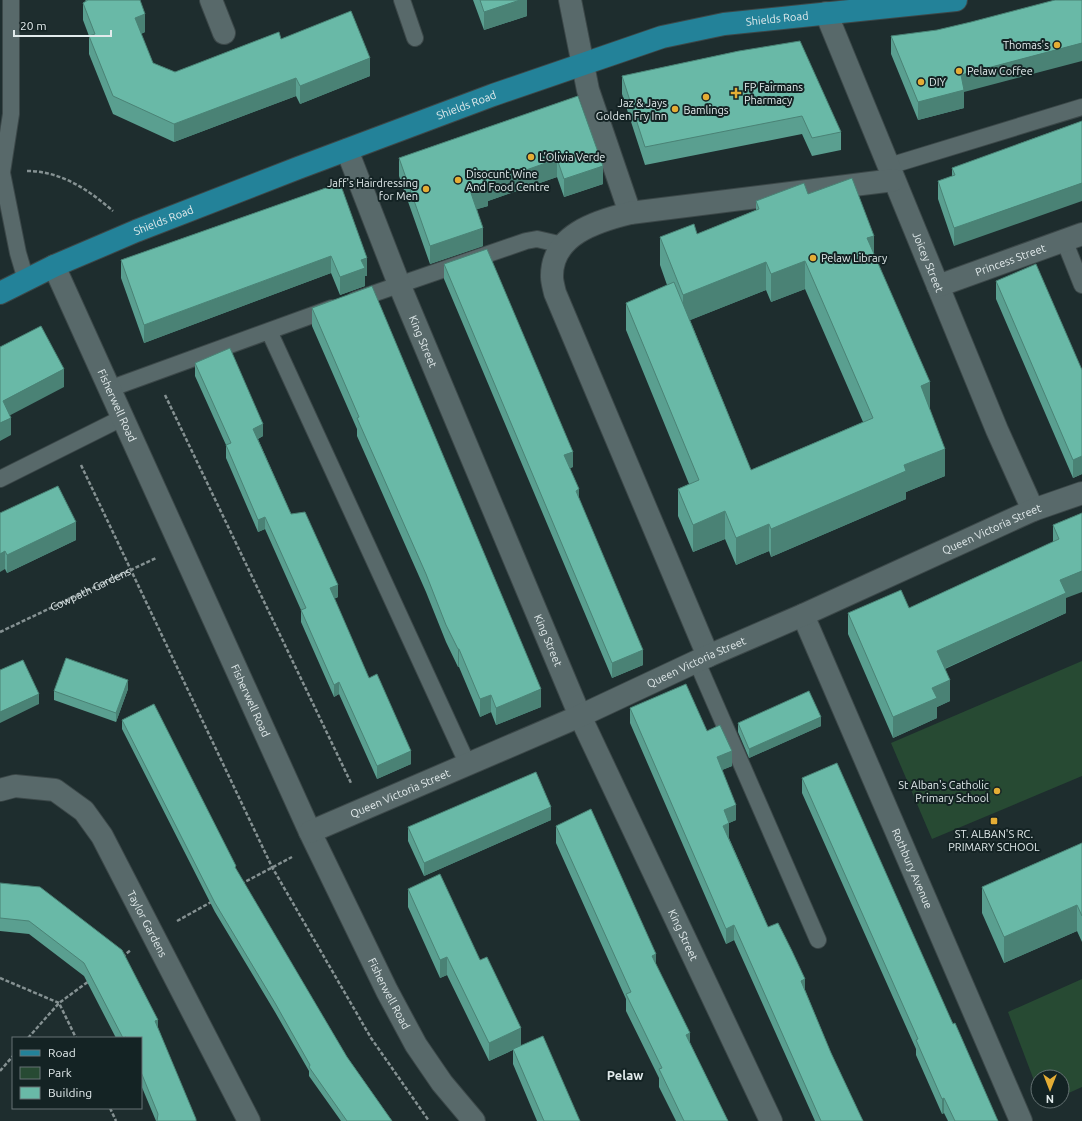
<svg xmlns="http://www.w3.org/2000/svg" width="1082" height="1121" viewBox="0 0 1082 1121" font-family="Ubuntu,sans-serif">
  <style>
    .green { fill: #274a33 }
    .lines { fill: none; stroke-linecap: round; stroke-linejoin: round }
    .service-casing { stroke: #3c4849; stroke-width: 18 }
    .minor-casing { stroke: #3c4849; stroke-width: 24 }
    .primary-casing { stroke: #3c4849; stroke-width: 24 }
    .path { stroke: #859192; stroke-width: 2.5; stroke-dasharray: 4 2; stroke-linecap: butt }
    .service { stroke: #58696a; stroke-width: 16 }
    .minor { stroke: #58696a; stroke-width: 22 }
    .primary { stroke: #238299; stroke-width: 22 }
    .wall { fill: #5a9f90; fill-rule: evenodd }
    .shaded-wall { fill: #4a8275 }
    .building { fill: #69b9a7; stroke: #4a8275 }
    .poi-dot { fill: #e4ad35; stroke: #142324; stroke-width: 1.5 }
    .labels { text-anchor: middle; stroke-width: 4; stroke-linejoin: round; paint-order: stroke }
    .street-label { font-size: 11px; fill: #e2ebec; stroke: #142324 }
    .poi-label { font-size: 11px; fill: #e2ebec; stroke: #142324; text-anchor: start }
    .quarter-label { font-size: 13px; font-weight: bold; fill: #e2ebec; stroke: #142324 }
  </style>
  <rect width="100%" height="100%" fill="#1e2d2e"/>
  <path class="green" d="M1082,661V776L932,839L891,743Z
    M1082,979V1087L1062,1096V1077H1038V1091L1008,1012Z"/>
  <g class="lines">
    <g class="service-casing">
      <path id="service" d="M402,0L415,38
        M0,163L18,253L26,280
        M889,166L1082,107
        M2,172L11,114V0
        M1064,240L1082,285
        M355,300L526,241L537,239L563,245
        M269,331L468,765
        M109,389L332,308
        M0,479L122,418
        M697,662L818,940"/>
    </g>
    <g class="minor-casing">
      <g id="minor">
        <path d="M211,0L224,33"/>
        <path d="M570,0L588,90L630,213"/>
        <path id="s2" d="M826,13L997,430L1033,510"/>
        <path id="s3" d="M347,150L399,284L580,716L771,1121"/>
        <path id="s4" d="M54,266L310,832L387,991L416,1045L442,1083L474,1121"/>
        <path id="s5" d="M938,286L1082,234"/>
        <path id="s6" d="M803,615L1021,1121"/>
        <path d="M708,656L555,293C554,288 552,282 552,277C551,235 597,221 630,213L894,180"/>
        <path id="s7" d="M0,790L15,786L55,790L84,811L102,836L249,1121"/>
        <path id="s8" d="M310,832L580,716L708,656L803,615L1033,510L1082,493"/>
      </g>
    </g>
    <g class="primary-casing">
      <g id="primary">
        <path id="s9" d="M0,293L54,266L136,231L298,168L493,95L662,37L724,24L956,0"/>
      </g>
    </g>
    <g class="path">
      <path d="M27,171C61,171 89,190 113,211"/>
      <path d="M165,395L351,783"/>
      <path d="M81,465L272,867L371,1038L429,1121"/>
      <path id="s1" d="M0,632L156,558"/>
      <path d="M241,884L292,857"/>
      <path d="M177,921L213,901"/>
      <path d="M122,957L131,950"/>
      <path d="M0,978L59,1003L76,1038"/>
      <path d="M28,1038L59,1003L89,981"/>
      <path d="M0,1071L13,1056"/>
      <path d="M110,1108L116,1121"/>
    </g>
    <use href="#service" class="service"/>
    <use href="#minor" class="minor"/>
    <use href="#primary" class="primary"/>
  </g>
  <path class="wall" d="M85,0H140L145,32L141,34L153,63L175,72L281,39L370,76L300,104L296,96L174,142L113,114L89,54V36L83,20V3L86,1Z
    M473,0H527V16L484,30Z
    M891,36L964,92V108L918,120L891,54Z
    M739,51L841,132V150L812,156L802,134L645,165L622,94V76Z
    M578,96L603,184L564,197L557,177L488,201V206L477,209L483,246L430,264L399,176V158Z
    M1082,121L954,246L938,199V181L952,176V168Z
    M340,183L367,276H365V286L340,295L331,273L144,343L121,278V260Z
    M808,194L874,254L930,410L945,476L906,492V499L771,557L769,551L736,565L725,539L693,552L678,516V489L689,484L626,330V303L667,285L660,265V237L697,234L756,210V201ZM805,289L863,422L751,470L690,320L766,290L771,302Z
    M444,264L573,467L570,468L579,498L643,665L612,678L444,279Z
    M996,281L1082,370V474L1073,478L996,299Z
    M312,308L541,707L496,725L491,712L480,717L459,667H458L446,642L426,592L357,436V429L312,326Z
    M195,363L263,436L258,439L291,514L338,597L334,599L369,678L411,764L377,779L339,694L334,697L301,622V610L265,529L258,532L226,458V445L195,376Z
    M0,513L76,540L7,573L5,569Z
    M1082,513L1066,598V613L945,669L950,701L937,707V718L893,738L848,634V613L909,608L1053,542V525Z
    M128,689L116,722L54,700V691Z
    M630,708L707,731L732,766L722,770L736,820L729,823V838L768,927L805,990L831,1053L863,1121H815L734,940L726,944L630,723Z
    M122,720L236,870L347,1057L392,1121H341L309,1076V1071L275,1012L215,912L122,729Z
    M738,723L821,726L749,758L738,732Z
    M802,778L953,1024L998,1121H948L944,1113L942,1114L916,1055V1049L802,793Z
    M551,820L424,876L408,841V827Z
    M556,826L656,965L690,1043L728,1121H676L659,1087V1078L626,1011V999L556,843Z
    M1082,843V942L1077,931L1004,963L982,913V887Z
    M0,883L158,1028L196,1121H156L141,1085V1038H116L84,976L29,934L0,931Z
    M408,889L480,960L521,1045L580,1121H537L513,1064V1050L489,1061L447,975L440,978L408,907Z"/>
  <path class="shaded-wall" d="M520,0H527V16L484,30V12Z
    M145,14V32L135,36V18Z
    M1082,43V61L964,92V108L918,120V102L961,75Z
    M370,58V76L300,104V86Z
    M296,78V96L174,142V124Z
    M557,159V177L488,201V206L471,211V193L487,184Z
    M603,166V184L564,197V179Z
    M1082,183V201L954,246V228Z
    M483,228V246L430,264V246Z
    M874,236V263L867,238Z
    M331,256V273L144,343V325Z
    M367,258V276H365V286L340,295V277L361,260Z
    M805,261V289L771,302V274Z
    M766,262V290L683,323V295Z
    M64,369V387L3,419V401Z
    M930,382V410L921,386Z
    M11,418V435L0,441V423Z
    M263,424V436L253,441V429Z
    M945,449V476L906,492V499L771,557V529L904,465Z
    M573,452V467L564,470V455Z
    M1082,456V474L1073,478V460Z
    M579,489V504L576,491Z
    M725,511V539L693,552V525Z
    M265,517V529L258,532V520Z
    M76,522V540L7,573V555Z
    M769,524V551L736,565V538Z
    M5,551V569L0,572V554Z
    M1082,571V592L1066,598V613L937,672V651L1060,580Z
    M338,585V597L330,600V588Z
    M458,649H459V667H458Z
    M643,650V665L612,678V663Z
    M128,680V689L116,722V713Z
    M950,680V701L937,707V718L893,738V717L932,688Z
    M339,682V694L334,697V685Z
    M541,689V707L496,725V708Z
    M39,694V704L0,723V712Z
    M491,695V712L480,717V699Z
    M821,717V726L749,758V749Z
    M411,751V764L377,779V766Z
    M732,751V766L717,772V757Z
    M736,805V820L724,825V810Z
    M551,807V820L424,876V863Z
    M729,823V838L723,841V826Z
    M1077,905V931L1004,963V937Z
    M734,925V940L726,944V929Z
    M656,954V971L652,956Z
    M447,957V975L440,978V960Z
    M805,979V994L801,981Z
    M158,1020V1033L155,1021Z
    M521,1028V1046L489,1061V1043Z
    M690,1033V1050L686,1035Z
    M944,1098V1113L942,1114V1099Z"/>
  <path class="building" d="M88,0H140L145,14L135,18L153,63L175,72L279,32L281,39L351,11L370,58L300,86L296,78L174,124L113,96L89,36L95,34L83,3Z
    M480,0H520L484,12Z
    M1055,0H1082V43L961,75L964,90L918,102L891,36L937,30L971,22Z
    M800,41L841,132L812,138L802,116L645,147L622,76L739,51Z
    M578,96L603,166L564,179L557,159L487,184L488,188L471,193L483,228L430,246L399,158Z
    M1082,121V183L954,228L938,181L955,175L952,168Z
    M852,178L874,236L867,238L930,382L921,386L945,449L904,465L906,471L771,529L769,524L736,538L725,511L693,525L678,489L699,480L626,303L674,282L751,470L873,418L805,261L771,274L766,262L683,295L660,237L694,224L697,234L759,209L756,201L804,183L808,194Z
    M340,183L367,258L361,260L365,268L340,277L331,256L144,325L121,260Z
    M487,249L573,452L564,455L579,489L576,491L643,650L612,663L444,264Z
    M1036,264L1082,370V456L1073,460L996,281Z
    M372,286L541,689L496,708L491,695L480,699L459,649H458L446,625L426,574L357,418L359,417L312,308Z
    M41,326L64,369L3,401L11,418L0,423V347Z
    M230,348L263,424L253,429L291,514L305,512L338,585L330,588L369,678L377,674L411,751L377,766L339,682L334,685L301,610L306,608L265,517L258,520L226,445L231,443L195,363Z
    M58,486L76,522L7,555L5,551L0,554V513Z
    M1082,513V571L1060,580L1066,593L937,651L950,680L932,688L937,698L893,717L848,613L901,590L909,608L1059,539L1053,525Z
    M66,658L128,680L116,713L54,691Z
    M23,660L39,694L0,712V670Z
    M686,684L707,731L720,725L732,751L717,757L736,805L724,810L729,823L723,826L768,927L778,923L792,951L805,979L801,981L831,1053L863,1121H821L734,925L726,929L630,708Z
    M809,691L821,717L749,749L738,723Z
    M154,704L236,866L235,867L347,1057L392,1121H347L309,1067L310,1065L275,1003L215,903L122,720Z
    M837,763L953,1024L955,1023L998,1121H955L944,1098L942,1099L916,1040L918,1039L802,778Z
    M536,772L551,807L424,863L408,827Z
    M591,809L656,954L652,956L690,1033L686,1035L728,1121H684L659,1069L662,1068L626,994L631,992L556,826Z
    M1082,843V916L1077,905L1004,937L982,887Z
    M440,874L480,960L487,957L521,1028L489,1043L447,957L440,960L408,889Z
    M0,883L40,887L122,950L158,1020L155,1021L196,1119V1121H157L158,1114L141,1072V1038H127L126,1037L123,1038L84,963L29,921L0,918Z
    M543,1036L580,1121H544L513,1049Z"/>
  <g class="poi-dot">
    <circle cx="1057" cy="45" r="4"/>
    <circle cx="959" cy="71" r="4"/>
    <circle cx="921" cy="82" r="4"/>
    <path d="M734 87h4v4h4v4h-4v4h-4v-4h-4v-4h4z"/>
    <circle cx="706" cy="97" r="4"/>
    <circle cx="675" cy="109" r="4"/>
    <circle cx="531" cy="157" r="4"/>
    <circle cx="458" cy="180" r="4"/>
    <circle cx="426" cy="189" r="4"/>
    <circle cx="813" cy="258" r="4"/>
    <circle cx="997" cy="791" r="4"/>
    <rect x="990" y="817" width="8" height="8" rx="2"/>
  </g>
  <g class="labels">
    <g class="street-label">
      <text dy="4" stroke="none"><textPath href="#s9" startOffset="827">Shields Road</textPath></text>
      <text dy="4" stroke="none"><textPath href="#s9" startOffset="503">Shields Road</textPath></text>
      <text dy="4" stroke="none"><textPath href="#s9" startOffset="179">Shields Road</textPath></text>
      <text dy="4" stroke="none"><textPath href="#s5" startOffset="77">Princess Street</textPath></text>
      <text dy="4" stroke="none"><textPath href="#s2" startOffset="269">Joicey Street</textPath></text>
      <text dy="4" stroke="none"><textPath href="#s3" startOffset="206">King Street</textPath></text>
      <text dy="4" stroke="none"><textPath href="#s4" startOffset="153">Fisherwell Road</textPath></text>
      <text dy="4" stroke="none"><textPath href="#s8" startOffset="746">Queen Victoria Street</textPath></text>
      <text dy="4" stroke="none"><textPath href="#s1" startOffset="100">Cowpath Gardens</textPath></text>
      <text dy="4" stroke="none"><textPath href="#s3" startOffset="530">King Street</textPath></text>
      <text dy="4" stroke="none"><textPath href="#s8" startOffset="422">Queen Victoria Street</textPath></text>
      <text dy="4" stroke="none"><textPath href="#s4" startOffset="477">Fisherwell Road</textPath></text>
      <text dy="4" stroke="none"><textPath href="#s8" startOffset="98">Queen Victoria Street</textPath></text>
      <text dy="4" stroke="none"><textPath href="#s6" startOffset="276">Rothbury Avenue</textPath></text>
      <text dy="4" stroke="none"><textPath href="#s7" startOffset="221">Taylor Gardens</textPath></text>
      <text dy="4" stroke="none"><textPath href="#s3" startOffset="854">King Street</textPath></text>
      <text dy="4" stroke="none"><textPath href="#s4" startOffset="801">Fisherwell Road</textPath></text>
    </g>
    <g class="poi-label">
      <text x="1049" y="49" text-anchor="end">Thomas's</text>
      <text x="967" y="75">Pelaw Coffee</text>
      <text x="929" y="86">DIY</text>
      <text x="744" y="91">FP Fairmans<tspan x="744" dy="13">Pharmacy</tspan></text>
      <text x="667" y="107" text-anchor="end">Jaz &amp; Jays<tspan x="667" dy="13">Golden Fry Inn</tspan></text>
      <text x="706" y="114" text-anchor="middle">Bamlings</text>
      <text x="539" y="161">L’Olivia Verde</text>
      <text x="466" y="178">Disocunt Wine<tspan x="466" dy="13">And Food Centre</tspan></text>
      <text x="418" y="187" text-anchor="end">Jaff's Hairdressing<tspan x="418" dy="13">for Men</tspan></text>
      <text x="821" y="262">Pelaw Library</text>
      <text x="989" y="789" text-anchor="end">St Alban's Catholic<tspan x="989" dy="13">Primary School</tspan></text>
      <text x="994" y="838" text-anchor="middle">ST. ALBAN'S RC.<tspan x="994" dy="13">PRIMARY SCHOOL</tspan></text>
    </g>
    <g class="quarter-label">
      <text x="625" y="1080">Pelaw</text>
    </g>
  </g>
  <rect x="12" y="1037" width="130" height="72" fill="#142324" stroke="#667374"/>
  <rect x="20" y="1050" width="20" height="6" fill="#238299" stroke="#667374"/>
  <text x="48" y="1057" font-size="12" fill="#e2ebec">Road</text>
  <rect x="20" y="1067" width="20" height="12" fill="#274a33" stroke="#667374"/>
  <text x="48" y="1077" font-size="12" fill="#e2ebec">Park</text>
  <rect x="20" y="1087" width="20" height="12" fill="#69b9a7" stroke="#667374"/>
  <text x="48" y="1097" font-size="12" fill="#e2ebec">Building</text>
  <g transform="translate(1050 1089) rotate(180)"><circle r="19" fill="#142324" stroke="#667374"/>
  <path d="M0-3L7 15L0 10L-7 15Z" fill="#e4ad35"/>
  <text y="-6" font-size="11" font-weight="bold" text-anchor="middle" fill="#e2ebec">N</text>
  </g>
  <path d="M14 30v6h97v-6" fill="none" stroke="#e2ebec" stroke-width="2"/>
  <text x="20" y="30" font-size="12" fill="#e2ebec" stroke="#142324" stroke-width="3" paint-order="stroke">20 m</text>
</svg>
